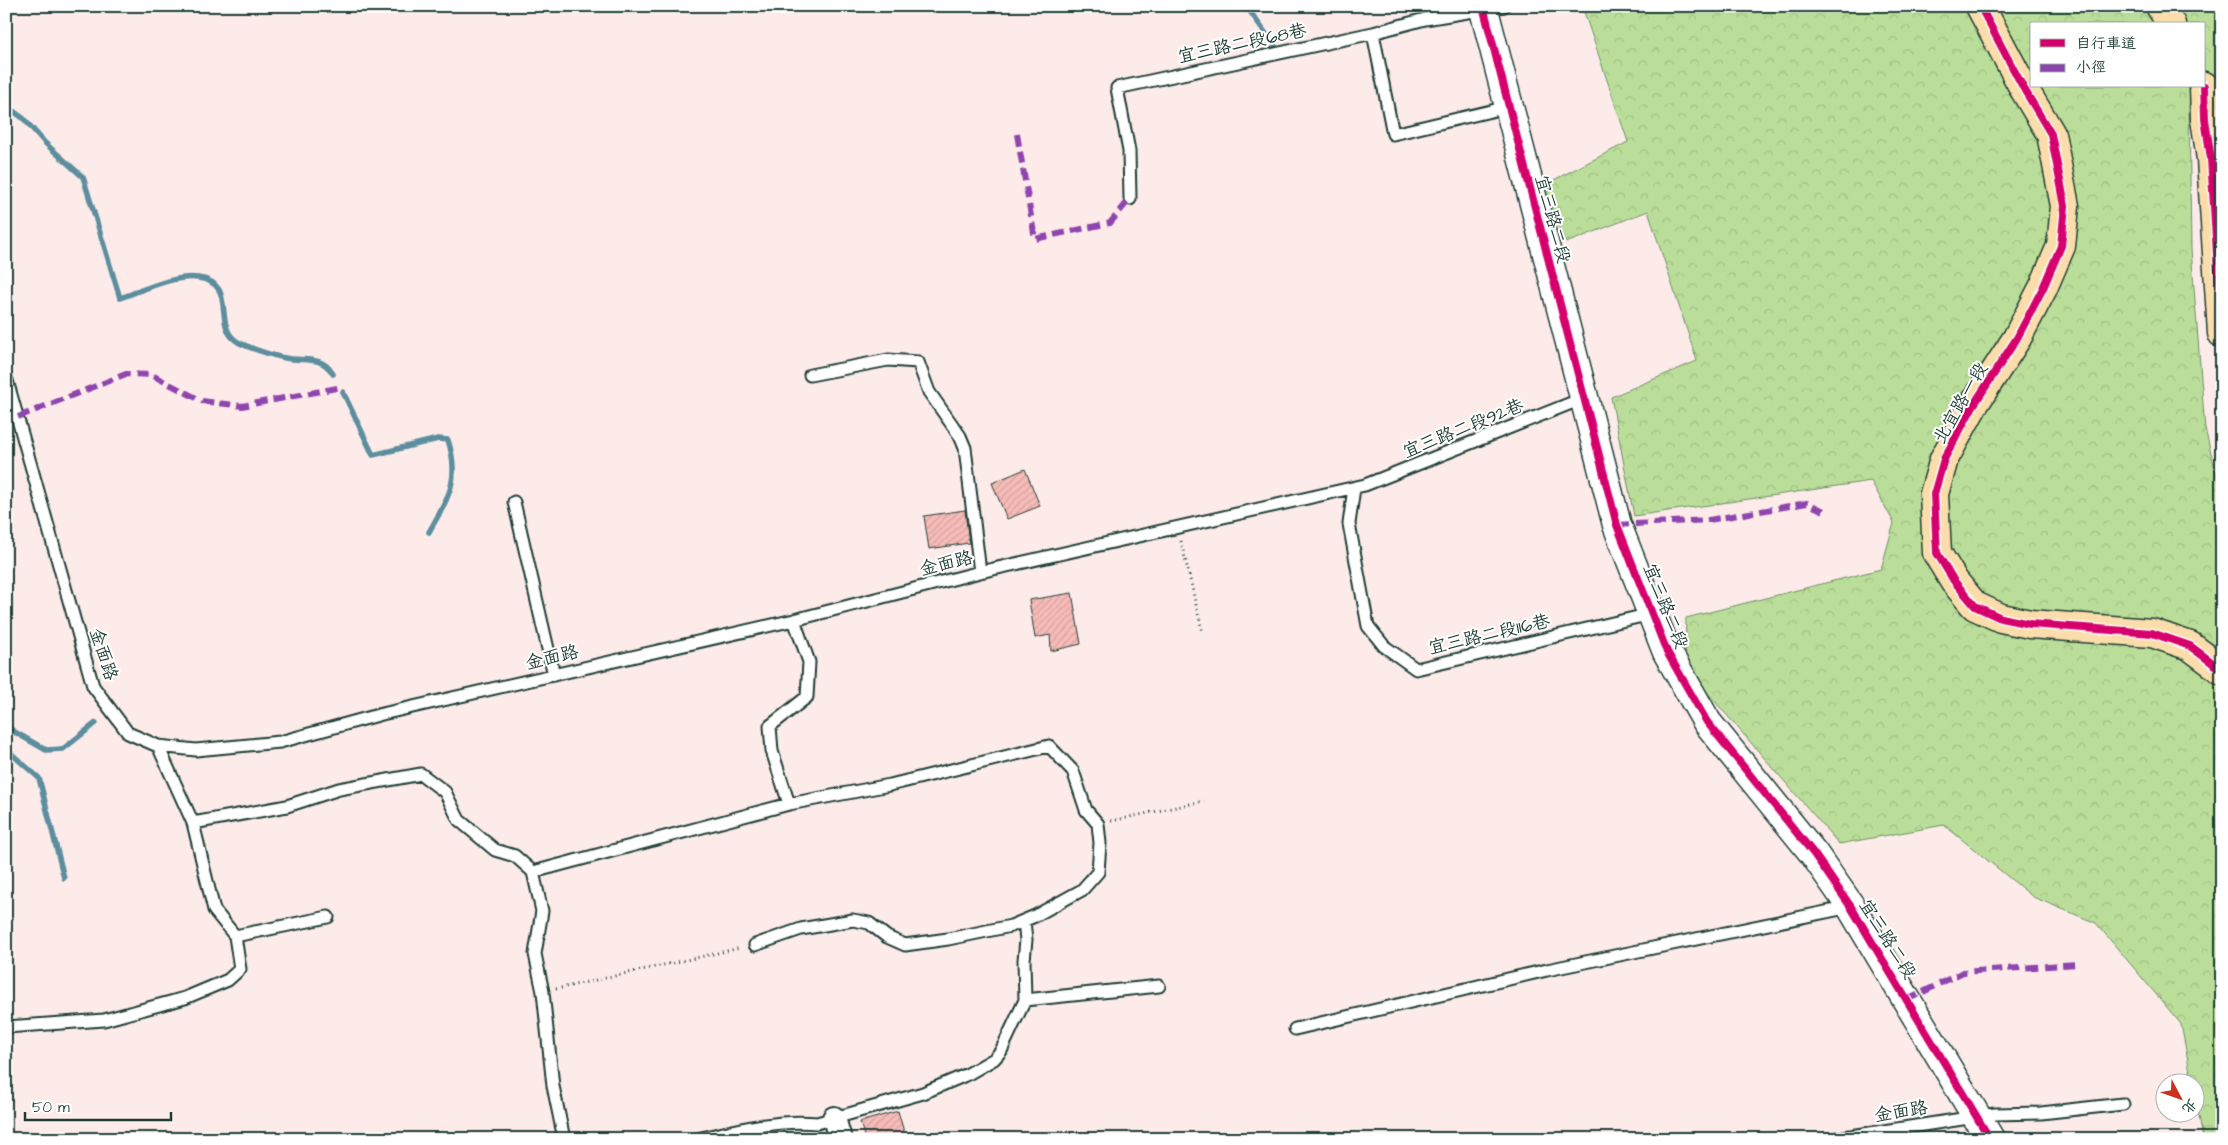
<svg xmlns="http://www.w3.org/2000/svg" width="2228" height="1145" viewBox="0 0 2228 1145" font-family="'Architects Daughter','LXGW WenKai TC',sans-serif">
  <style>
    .forest { fill: url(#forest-crowns); stroke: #6c8e66; fill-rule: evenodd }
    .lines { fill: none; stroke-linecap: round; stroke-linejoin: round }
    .stream { stroke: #5b8e9e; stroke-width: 5.5 }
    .building { fill: url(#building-hatch); stroke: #1f3d34 }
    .lane-casing { stroke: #1f3d34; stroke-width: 15 }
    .street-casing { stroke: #1f3d34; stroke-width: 26 }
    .secondary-casing { stroke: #1f3d34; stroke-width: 31 }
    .primary-casing { stroke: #1f3d34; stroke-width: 31 }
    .path { stroke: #1f3d34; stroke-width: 3; stroke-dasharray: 1 4; stroke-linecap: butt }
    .lane { stroke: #fff; stroke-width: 11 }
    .street { stroke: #fff; stroke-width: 22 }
    .secondary { stroke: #fff; stroke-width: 28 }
    .primary { stroke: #faddab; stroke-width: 28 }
    .quiet { stroke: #8e44ad; stroke-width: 6; stroke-dasharray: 12 6; stroke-linecap: butt }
    .cycleway-casing { stroke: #fff; stroke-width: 11 }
    .cycleway { stroke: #d6006c; stroke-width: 8 }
    .labels { text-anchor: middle; stroke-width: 4; stroke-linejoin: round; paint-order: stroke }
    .street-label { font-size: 18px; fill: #1f3d34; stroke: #fff }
  </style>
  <defs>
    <pattern id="forest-crowns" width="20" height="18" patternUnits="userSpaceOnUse" patternTransform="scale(1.25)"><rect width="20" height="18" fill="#bade99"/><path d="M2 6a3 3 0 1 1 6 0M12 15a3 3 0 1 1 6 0" fill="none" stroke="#9fbf84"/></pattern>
    <pattern id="building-hatch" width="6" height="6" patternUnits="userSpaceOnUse" patternTransform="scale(1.25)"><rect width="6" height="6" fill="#f7bbb8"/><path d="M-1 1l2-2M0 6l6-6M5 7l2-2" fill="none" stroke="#d3a29f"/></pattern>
  </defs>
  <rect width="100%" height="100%" fill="#fdebea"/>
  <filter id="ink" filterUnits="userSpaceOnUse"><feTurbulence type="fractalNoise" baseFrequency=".02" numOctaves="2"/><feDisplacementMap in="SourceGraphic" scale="10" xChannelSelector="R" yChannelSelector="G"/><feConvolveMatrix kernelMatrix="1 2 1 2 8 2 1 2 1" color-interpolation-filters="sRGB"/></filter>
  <g filter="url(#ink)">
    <path class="forest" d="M1582,6H2222V87L2189,104L2191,249L2205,429L2222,496V1139H2203L2196,1099V1082H2192L2181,1024L2096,923L2033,897L1944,825L1839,844L1685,667L1686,618L1881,569L1894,523L1871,481L1634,516L1611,397L1697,361L1648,211L1566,243L1540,187L1628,142ZM2032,24H2204V86H2032Z"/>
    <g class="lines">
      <path class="stream" d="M1246,6L1275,46
        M6,106L23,118L45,143L83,177L120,298C143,290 173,275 198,278C239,283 211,326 238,342C249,348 274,356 285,358C303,362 322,354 333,374
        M343,392L373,455L438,439L448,440C461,480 448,498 429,532
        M6,724L13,731L46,750L63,749L96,723
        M6,749L39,778L64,878"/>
    </g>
    <path class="building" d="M1025,469L1040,506L1007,519L992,483Z
      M965,510L969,543L929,549L924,516Z
      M1072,593L1081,644L1051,651L1050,635L1035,638L1029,600Z
      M898,1111L906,1139H865L860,1122Z"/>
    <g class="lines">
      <g class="lane-casing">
        <path id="lane" d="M1373,33L1393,134L1508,107
          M1130,199L1129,151L1117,88L1373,33L1425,19L1504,6
          M810,375L888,360L918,362L929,392L960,436L965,448L980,572
          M6,377L93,686L128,733L158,746L196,750L280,742L382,714L794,620L980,572L1365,485L1584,398
          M1354,488L1349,524L1368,626L1384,646L1416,669L1651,614
          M514,502L554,675
          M158,746L193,823L287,806L339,789L421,774L445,792L459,820L495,850L515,856L533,872L542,911L535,954L543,992L553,1086L564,1139
          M789,804L772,751L770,726L807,697L809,662L794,620
          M533,872L789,804L890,785L1049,746L1073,771L1086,810L1098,824L1100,843L1098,872L1082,890L1035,916L1011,926L948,939L905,945L887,937L869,923L853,920L801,929L755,945
          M235,936L328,917
          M1025,1000L1159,986
          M6,1027L104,1020L185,998L228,980L240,969L235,936L214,910L193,823
          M1295,1029L1547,970L1850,907
          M698,1139C736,1130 778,1119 817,1123L923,1093L968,1074L994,1059L1001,1051L1025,1000L1024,960L1026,940L1024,921
          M1831,1139L1995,1114L2041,1113L2123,1104"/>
      </g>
      <g class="street-casing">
        <path id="street" d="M834,1118L840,1139"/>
      </g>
      <g class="secondary-casing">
        <path id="secondary" d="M1483,6L1617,525L1667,652L1707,722L1814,854L1851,907L1990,1139"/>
      </g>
      <g class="primary-casing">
        <path id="primary" d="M1980,6L2024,89L2051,134L2065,206L2061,246L2043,288L2017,338L1973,406L1944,459L1934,494L1937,553L1954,581L1975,606L2001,618L2030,624L2152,633L2190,646L2222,670
          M2160,6L2171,24
          M2204,86L2205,119L2211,159L2222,333"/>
      </g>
      <path class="path" d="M1181,541L1202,630
        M1111,821L1204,801
        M556,989L740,948"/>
      <use href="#lane" class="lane"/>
      <use href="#street" class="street"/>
      <use href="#secondary" class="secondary"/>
      <use href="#primary" class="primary"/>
      <path class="quiet" d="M1017,134L1035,239L1110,223L1130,199
        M18,417L126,374L152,375L202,401L242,406L342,387
        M1617,525L1709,520L1807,503L1824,511
        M1907,1000L1963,972L2077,964"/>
      <g class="cycleway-casing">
        <path id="cycleway" d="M1483,6L1617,525L1667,652L1707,722L1814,854L1851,907L1990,1139
          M1980,6L2024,89L2051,134L2065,206L2061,246L2043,288L2017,338L1973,406L1944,459L1934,494L1937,553L1954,581L1975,606L2001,618L2030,624L2152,633L2190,646L2222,670
          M2204,86L2205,119L2211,159L2222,333"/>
      </g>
      <use href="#cycleway" class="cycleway"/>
    </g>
  </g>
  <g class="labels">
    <g class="street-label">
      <text transform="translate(1242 43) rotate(-12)" y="6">宜三路二段68巷</text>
      <text transform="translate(1553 219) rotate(75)" y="6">宜三路二段</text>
      <text transform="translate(1960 403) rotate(-60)" y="6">北宜路一段</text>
      <text transform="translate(1463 428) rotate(-22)" y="6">宜三路二段92巷</text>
      <text transform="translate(946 563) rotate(-14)" y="6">金面路</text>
      <text transform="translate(1666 606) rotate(68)" y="6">宜三路二段</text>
      <text transform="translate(1489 634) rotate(-13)" y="6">宜三路二段116巷</text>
      <text transform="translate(104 654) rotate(72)" y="6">金面路</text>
      <text transform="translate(552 657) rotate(-13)" y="6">金面路</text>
      <text transform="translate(1888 939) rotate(58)" y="6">宜三路二段</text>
      <text transform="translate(1901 1111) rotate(-9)" y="6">金面路</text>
    </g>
  </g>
  <rect width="2228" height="1145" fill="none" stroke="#fff" stroke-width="25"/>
  <rect x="12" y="12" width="2203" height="1120" fill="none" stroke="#1f3d34" stroke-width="2" filter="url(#ink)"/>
  <rect x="2030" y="22" width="175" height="65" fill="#ffffff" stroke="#a5b1ae"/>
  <rect x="2040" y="39" width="25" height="8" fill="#d6006c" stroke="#a5b1ae"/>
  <text x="2076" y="48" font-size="15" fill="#1f3d34">自行車道</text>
  <rect x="2040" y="64" width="25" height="8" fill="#8e44ad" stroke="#a5b1ae"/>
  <text x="2076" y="72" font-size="15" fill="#1f3d34">小徑</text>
  <g transform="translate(2180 1098) rotate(131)"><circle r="24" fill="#ffffff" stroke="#a5b1ae"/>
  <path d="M0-4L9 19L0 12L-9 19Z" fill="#c8321e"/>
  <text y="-8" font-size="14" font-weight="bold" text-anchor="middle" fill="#1f3d34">北</text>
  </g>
  <path d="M25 1112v8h146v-8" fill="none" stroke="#1f3d34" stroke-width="2.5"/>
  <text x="32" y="1112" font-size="15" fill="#1f3d34" stroke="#ffffff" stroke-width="4" paint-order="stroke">50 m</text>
</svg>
